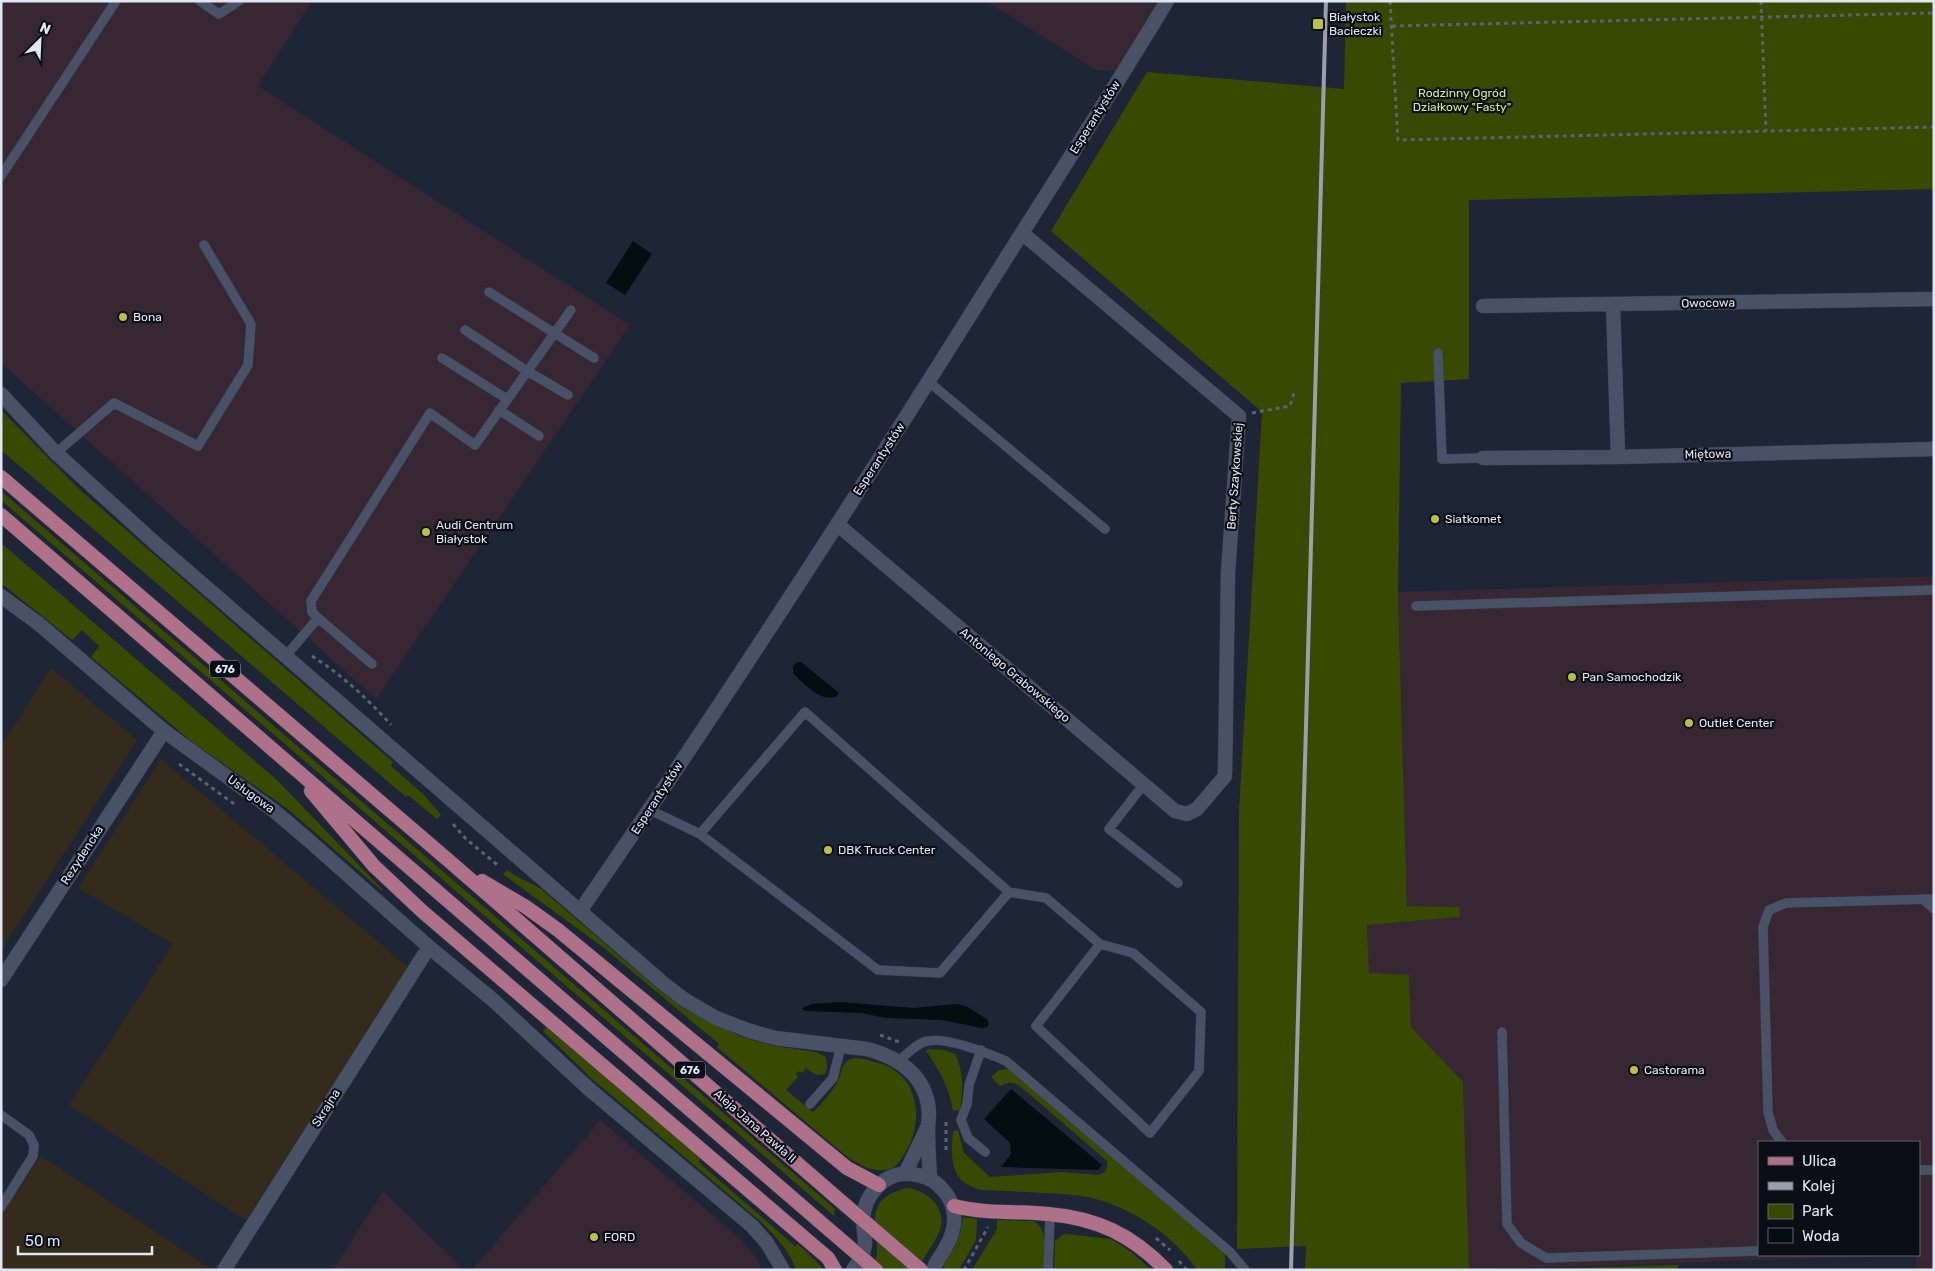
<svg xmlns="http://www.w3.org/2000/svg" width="1935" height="1271" viewBox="0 0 1935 1271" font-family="Rubik,sans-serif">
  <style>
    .commercial { fill: #372732; fill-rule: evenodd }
    .industrial { fill: #342b1b }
    .green { fill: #384a01 }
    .water { fill: #030e10 }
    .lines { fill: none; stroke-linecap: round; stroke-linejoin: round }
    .service-casing { stroke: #3b4251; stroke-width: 10 }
    .minor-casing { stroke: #3b4251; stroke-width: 15 }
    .tertiary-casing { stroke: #3b4251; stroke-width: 15 }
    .primary-casing { stroke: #3b4251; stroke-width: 15 }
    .path { stroke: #5b6273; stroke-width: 3; stroke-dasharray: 4 4; stroke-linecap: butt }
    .service { stroke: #485166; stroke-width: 9 }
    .minor { stroke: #485166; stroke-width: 14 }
    .tertiary { stroke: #485166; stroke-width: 14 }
    .primary { stroke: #af718a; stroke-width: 14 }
    .rail { stroke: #999fae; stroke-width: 4 }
    .primary-bridge-casing { stroke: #3b4251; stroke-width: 15; stroke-linecap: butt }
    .primary-bridge { stroke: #af718a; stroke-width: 14 }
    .poi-dot { fill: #bac045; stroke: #0b0e17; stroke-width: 2 }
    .labels { text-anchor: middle; stroke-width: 4.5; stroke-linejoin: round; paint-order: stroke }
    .shield { fill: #0b0e17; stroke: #a0a5b1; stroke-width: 1 }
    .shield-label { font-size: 11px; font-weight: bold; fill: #e0e6f3 }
    .poi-label { font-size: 12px; fill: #e0e6f3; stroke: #0b0e17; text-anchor: start }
    .park-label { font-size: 12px; fill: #ceef8b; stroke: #0b0e17 }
    .street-label { font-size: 12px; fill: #e0e6f3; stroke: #0b0e17 }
  </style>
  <rect width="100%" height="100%" fill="#1d2537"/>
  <path class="commercial" d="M1,1H312L258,86L630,325L376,699L1,363Z
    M986,1H1158L1118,71L1096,70Z
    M1934,576V1270H1917L1915,1255L1469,1270L1463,1082L1411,1027L1409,976L1369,974L1367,925L1459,917V907L1407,906L1398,592ZM1759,1142H1919V1255H1759Z
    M600,1120L737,1236L755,1256L763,1270H472Z
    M383,1191L464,1270H333Z"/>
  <path class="industrial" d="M51,668L137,740L1,951V746Z
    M161,759L408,967L246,1220L69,1105L173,944L78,888Z
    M41,1156L174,1244L213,1270H1V1215Z"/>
  <path class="green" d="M1346,1H1934V189L1469,200V379L1401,383L1398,592L1407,906L1459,907L1460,917L1367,925L1369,973L1409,975L1411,1027L1463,1082L1469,1270H1305L1306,1246L1237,1249L1239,811L1262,412L1051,231L1147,72L1344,89Z
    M1,410L80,490L393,762L391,766L423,794L441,815L437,819L408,795L406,797L1,450Z
    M1,491L835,1209L834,1216L1,500Z
    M1,543L277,780L382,889L381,890L289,810L191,741L91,657L99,646L82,630L72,640L1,583Z
    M507,870L516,876L540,888L658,989L683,1008L712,1023L742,1037L774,1046L816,1052L826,1057L827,1068L825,1074C817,1077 813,1073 806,1068L802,1073L798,1071L796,1074L798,1077L786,1090L813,1112C822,1103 836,1089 840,1076C842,1070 842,1064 849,1060C856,1056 867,1060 874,1062C918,1070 926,1119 905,1153C901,1159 898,1166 890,1169C873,1174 858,1164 845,1155L717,1047L719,1044L604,948L503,874Z
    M547,1027L700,1158L699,1162L703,1166L795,1246L798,1244L825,1270H796C790,1250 774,1235 760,1221L591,1078L543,1031Z
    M928,1049L944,1050L955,1054C964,1072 963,1091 960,1110L953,1111C949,1087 940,1071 926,1051Z
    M1009,1069L1225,1253V1270H1197C1173,1234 1129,1206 1088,1197C1079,1195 1070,1195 1061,1194C1035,1192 1008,1191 981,1190C949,1182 951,1159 953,1131L958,1130L964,1153L990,1177L1061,1172L1098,1175L1105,1172L1107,1167V1161L1021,1087C1013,1081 1008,1082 1000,1086L991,1077L999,1070Z
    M907,1188C929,1191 950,1210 938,1235C932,1247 923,1256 919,1270H872C889,1239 852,1201 907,1188Z
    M963,1217L977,1219L976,1240L959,1270H947L943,1266C956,1247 960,1240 963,1217Z
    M997,1220L1034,1221C1050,1232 1044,1252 1044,1270H972L997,1229Z
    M1066,1234L1111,1239L1131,1252L1152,1270H1054L1055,1241L1062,1235Z
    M1678,1265V1270H1497Z"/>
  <path class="water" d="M633,241L652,254L625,295L606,283Z
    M797,662H801L838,692L837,696C822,704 803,683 793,673V667Z
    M840,1002L914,1008L956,1004L966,1006L988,1020L989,1024L987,1027L982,1028L942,1020L886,1018L861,1013L807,1011L803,1010L802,1008L812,1004Z
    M1011,1089L1102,1165L1098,1170L1001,1167L1011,1154L1010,1143L984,1119Z"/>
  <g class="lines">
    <g class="service-casing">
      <path id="service" d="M200,1L219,14L239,1
        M1,176L116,1
        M489,292L594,358
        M465,330L527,371L568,395
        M1438,353L1442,459L1483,458
        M442,358L507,399
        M929,382L1105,529
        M499,410L539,436
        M56,453L114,403L198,446L248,365L251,324L204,245
        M1416,606L1934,590
        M318,618L372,664
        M285,657L318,618L312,612L311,601L430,413L475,445L571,310
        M1144,784L1109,829L1178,883
        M650,810L700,834L878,970L940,973L1009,892L805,712L700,834
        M1009,892L1046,898L1100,944L1036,1026L1150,1133L1199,1071L1201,1012L1133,953L1100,944
        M1923,899L1934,909
        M1502,1032L1507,1224L1521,1243L1546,1258L1759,1251
        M981,1050L969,1085L967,1104L961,1120L968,1138L985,1152
        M899,1061C906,1055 915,1045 924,1042C943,1035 987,1053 1006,1061L1230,1252L1245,1270
        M810,1104L833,1078L841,1046
        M1,1115L29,1135L34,1145L33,1156L1,1207
        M1782,1142L1773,1130L1768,1112L1763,927L1769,910L1786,903L1934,899
        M1919,1170H1934
        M1048,1270L1050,1214"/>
    </g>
    <g class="minor-casing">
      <path id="minor" d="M1613,305L1618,457
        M1483,306L1934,299
        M1,394L56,453L155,543L664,984L685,1000L716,1018L750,1031L775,1038L867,1049C900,1058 927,1076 929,1113C929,1119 928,1124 928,1129C928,1146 929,1162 930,1179
        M1483,458L1618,457L1934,449
        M837,524L1175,811L1187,814L1197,809L1225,776L1228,573L1239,416L1022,233
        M580,911C718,711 850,507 979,301C1042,201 1106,102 1167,1
        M1,980L164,731
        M905,1174L927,1128
        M224,1270L429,947"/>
    </g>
    <g class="tertiary-casing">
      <path id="tertiary" d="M1,596L39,624L164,731L273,810L305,837L429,947L493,1000L589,1089L752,1226L767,1243L783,1270
        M853,1270C857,1264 862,1257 864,1250C867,1240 863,1230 863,1220C864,1195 884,1172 910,1174C923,1175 935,1180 943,1190C958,1206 957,1228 946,1247C942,1255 936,1261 933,1270"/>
    </g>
    <g class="primary-casing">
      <path id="primary" d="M1,477L448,860L836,1197
        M1,515L819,1221
        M311,791L374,866L423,912L828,1258L835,1270
        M482,881L526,907L558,930L847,1168L879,1185
        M954,1206C985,1214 1017,1211 1048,1214C1097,1218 1132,1235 1166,1270"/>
    </g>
    <path class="path" d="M1390,1L1398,140L1934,127
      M1761,1L1766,131
      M1392,26L1934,13
      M1252,413L1290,406L1294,393
      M312,656C342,675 367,698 391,725
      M179,764L237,806
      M453,824L466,839L500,867
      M880,1035L902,1043
      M946,1150V1121
      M1156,1238L1170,1250
      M1179,1261L1187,1270
      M964,1270L988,1227"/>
    <use href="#service" class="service"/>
    <use href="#minor" class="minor"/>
    <use href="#tertiary" class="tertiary"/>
    <use href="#primary" class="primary"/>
    <path class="rail" d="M1291,1270L1326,1"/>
    <g class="primary-bridge-casing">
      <path id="primary-bridge" d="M836,1197L921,1270
        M819,1221L876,1270"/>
    </g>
    <use href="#primary-bridge" class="primary-bridge"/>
  </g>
  <g class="poi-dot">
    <rect x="1312" y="18" width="12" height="12" rx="2.5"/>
    <circle cx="123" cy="317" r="5"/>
    <circle cx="1435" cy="519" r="5"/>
    <circle cx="426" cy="532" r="5"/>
    <circle cx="1572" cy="677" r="5"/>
    <circle cx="1689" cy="723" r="5"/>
    <circle cx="828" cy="850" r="5"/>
    <circle cx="1634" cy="1070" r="5"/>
    <circle cx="594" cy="1237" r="5"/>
  </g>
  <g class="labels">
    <g class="shield">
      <rect x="210" y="660.5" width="30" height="17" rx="4"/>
      <rect x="675" y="1061.5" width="30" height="17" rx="4"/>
    </g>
    <g class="shield-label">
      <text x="225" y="673">676</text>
      <text x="690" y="1074">676</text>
    </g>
    <g class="poi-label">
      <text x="1329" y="21">Białystok<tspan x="1329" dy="14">Bacieczki</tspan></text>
      <text x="133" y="321">Bona</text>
      <text x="1445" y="523">Siatkomet</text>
      <text x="436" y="529">Audi Centrum<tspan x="436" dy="14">Białystok</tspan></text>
      <text x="1582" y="681">Pan Samochodzik</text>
      <text x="1699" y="727">Outlet Center</text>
      <text x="838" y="854">DBK Truck Center</text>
      <text x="1644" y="1074">Castorama</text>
      <text x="604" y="1241">FORD</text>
    </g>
    <g class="park-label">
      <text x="1462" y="97">Rodzinny Ogród<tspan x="1462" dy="14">Działkowy "Fasty"</tspan></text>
    </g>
    <g class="street-label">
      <text transform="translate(1095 117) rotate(-58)" y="4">Esperantystów</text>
      <text transform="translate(1708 303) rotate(-1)" y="4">Owocowa</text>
      <text transform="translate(1708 454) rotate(-1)" y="4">Miętowa</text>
      <text transform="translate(879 459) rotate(-57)" y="4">Esperantystów</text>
      <text transform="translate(1235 476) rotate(-86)" y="4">Berty Szaykowskiej</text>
      <text transform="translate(1015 675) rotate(40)" y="4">Antoniego Grabowskiego</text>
      <text transform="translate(251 794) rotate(36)" y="4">Usługowa</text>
      <text transform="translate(657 798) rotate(-57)" y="4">Esperantystów</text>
      <text transform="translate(82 855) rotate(-57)" y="4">Rezydencka</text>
      <text transform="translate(326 1108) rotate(-58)" y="4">Skrajna</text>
      <text transform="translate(755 1126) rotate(41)" y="4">Aleja Jana Pawła II</text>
    </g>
  </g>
  <rect width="1935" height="1271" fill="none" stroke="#e0e6f3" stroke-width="5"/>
  <rect x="1758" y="1141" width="162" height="115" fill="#0b0e17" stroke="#60646f"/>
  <rect x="1768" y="1157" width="25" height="8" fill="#af718a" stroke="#60646f"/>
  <text x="1802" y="1166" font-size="15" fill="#e0e6f3">Ulica</text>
  <rect x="1768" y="1182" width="25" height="8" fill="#999fae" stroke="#60646f"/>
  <text x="1802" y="1191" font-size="15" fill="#e0e6f3">Kolej</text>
  <rect x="1768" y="1204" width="25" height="15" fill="#384a01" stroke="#60646f"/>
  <text x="1802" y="1216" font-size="15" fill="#e0e6f3">Park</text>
  <rect x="1768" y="1228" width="25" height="15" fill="#030e10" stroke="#60646f"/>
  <text x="1802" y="1241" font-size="15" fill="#e0e6f3">Woda</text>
  <g transform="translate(40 40) rotate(24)" stroke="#0b0e17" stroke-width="4" paint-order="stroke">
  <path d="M0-4L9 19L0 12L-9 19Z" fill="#e0e6f3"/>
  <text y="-8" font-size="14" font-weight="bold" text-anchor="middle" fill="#e0e6f3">N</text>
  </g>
  <path d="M18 1246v8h134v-8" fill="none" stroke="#e0e6f3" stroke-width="2.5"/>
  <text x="25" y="1246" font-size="15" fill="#e0e6f3" stroke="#0b0e17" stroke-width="4" paint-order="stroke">50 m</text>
</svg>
